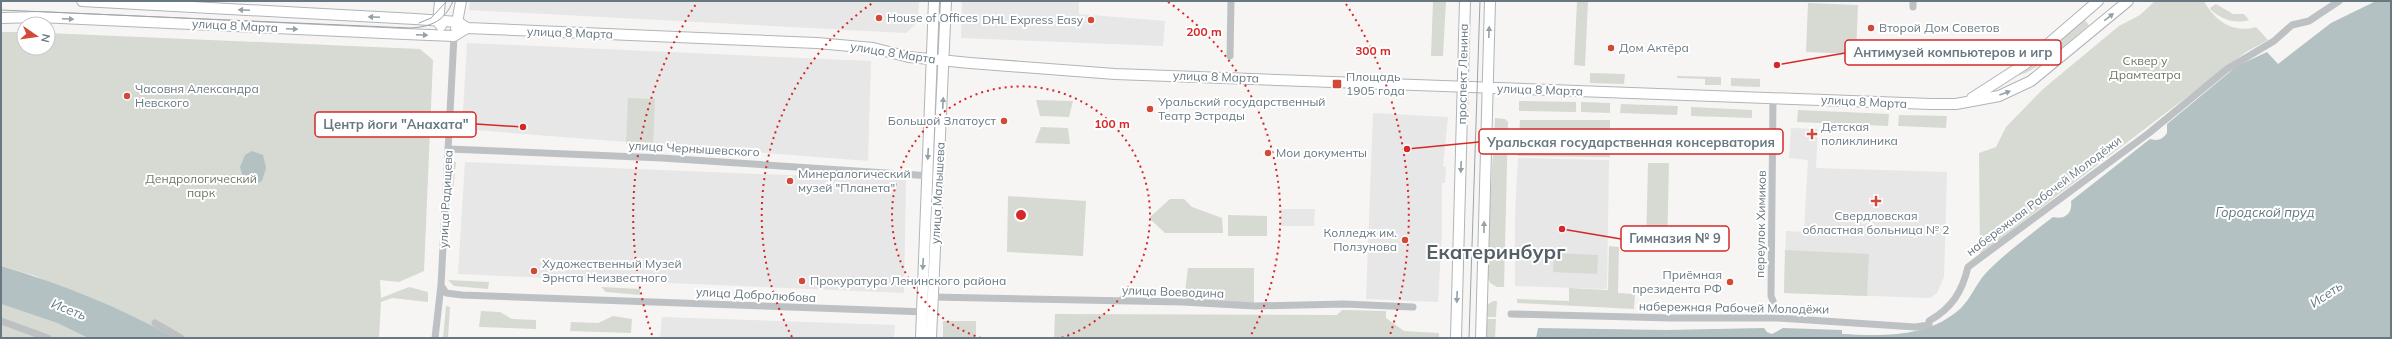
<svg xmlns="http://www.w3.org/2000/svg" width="2392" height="339" viewBox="0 0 2392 339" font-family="Mulish,sans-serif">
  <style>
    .built { fill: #e6e7e6 }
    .green { fill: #d6dad2 }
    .water { fill: #b3c1c3 }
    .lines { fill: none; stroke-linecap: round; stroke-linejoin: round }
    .secondary-casing { stroke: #b0b5b9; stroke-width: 12 }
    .street { stroke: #bdc1c4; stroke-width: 7 }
    .secondary { stroke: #fff; stroke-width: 10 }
    .tram { stroke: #9da4a8; stroke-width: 1 }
    .oneway { fill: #95a0a7 }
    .ring { fill: none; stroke: #d62828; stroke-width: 2; stroke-dasharray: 2 4 }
    .poi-dot { fill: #d24a37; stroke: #fff; stroke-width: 1.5 }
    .labels { text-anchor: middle; stroke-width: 4; stroke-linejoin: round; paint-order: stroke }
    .poi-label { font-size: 12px; fill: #687881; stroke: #fff; text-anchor: start }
    .street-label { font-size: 12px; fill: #687881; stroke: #fff }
    .park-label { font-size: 12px; fill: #6c7966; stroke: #fff }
    .water-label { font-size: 13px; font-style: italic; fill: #63797d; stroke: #fff }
    .town-label { font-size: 20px; font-weight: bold; fill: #556167; stroke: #fff }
    .centre { fill: #d62828; stroke: #fff; stroke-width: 2 }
    .ring-label { font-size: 12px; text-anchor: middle; font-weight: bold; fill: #d62828; stroke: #fff; stroke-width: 4; stroke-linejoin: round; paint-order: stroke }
    .leader { fill: none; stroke: #d62828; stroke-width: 1.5 }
    .callout-dot { fill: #d62828; stroke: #fff; stroke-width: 1.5 }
    .callout { fill: #fff; stroke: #d62828; stroke-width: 1.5 }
    .callout-label { font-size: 13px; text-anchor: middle; font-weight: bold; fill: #687881 }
  </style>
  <rect width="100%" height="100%" fill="#f6f5f3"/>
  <path class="built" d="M470,1H919L918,22L906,33L469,10Z
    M962,1H1079V14L1165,21L1163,46L961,38Z
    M467,43L871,61L868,161L462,129Z
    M1373,113L1448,117L1443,166L1446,167L1445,183H1442V233L1438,302L1366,299Z
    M1791,128L1818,129L1816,168L1947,172L1944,277L1937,293L1930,298L1784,293L1786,231L1804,232L1808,160L1789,158Z
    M1518,158L1609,160L1607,289L1515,286V215Z
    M465,162L906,180L904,293L458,274Z
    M1281,209H1315L1314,226H1281Z
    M662,317L895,325L894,338H660Z"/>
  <path class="green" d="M1433,1H1446L1443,56H1431Z
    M1577,1H1588L1585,66L1574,65Z
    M2155,1H2204C2214,20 2233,34 2256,27L2268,40L2246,52L1980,254L1979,153L1996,147L2006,127L2043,89L2119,26L2140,15Z
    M1808,3L1858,5L1856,54L1806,52Z
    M2216,4L2233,14H2244L2249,20C2234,24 2223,20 2211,10L2210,8Z
    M2084,19L2089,25C2066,44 2046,65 2018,76L2034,65Z
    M1,32H24V48H48V33L420,49L433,60L424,271L399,282L380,280L381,298L409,287L428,292V302L392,298L381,302L379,338H175L35,276L1,266Z
    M1590,73L1625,74L1624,84L1590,83Z
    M1677,76L1721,77V85H1705V79L1677,78Z
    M1731,78L1760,79V87L1731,86Z
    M628,98L655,99L653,146L626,144Z
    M1036,100L1073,101L1069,117L1040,116Z
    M1519,101L1576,102V112L1519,111Z
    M1581,102L1610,103V113L1581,112Z
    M1621,104L1678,106L1677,115L1620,113Z
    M1691,107L1752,110V118L1691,116Z
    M1798,110L1889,114L1888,126L1797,122Z
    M1899,115L1947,116L1946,128L1898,126Z
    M1495,118L1505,119L1508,122L1504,287H1497L1490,283L1488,277L1490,205Z
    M1520,120H1610V157L1518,156Z
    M1041,127L1068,128L1070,144L1035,143Z
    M448,162H456L453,190L447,188Z
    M1648,163H1669L1667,248L1646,247Z
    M1008,196L1086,201L1083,256L1007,252Z
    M1170,199H1184L1192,207L1222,218L1223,233H1165L1149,218Z
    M1228,215L1267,216V236H1228Z
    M1609,246L1619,247L1618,293L1635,294L1634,309L1517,303V299L1569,301V288L1608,290Z
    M1785,250L1869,254L1867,296L1784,293Z
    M1554,253L1598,255L1597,274L1553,272Z
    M1188,268H1254V304L1184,299Z
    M448,280L489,282L488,289L454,286Z
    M601,287L640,289V295L606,292Z
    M1493,301H1497L1496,317H1486L1487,305Z
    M1,304L57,323L88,338H1Z
    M446,306L450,307L448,338H443Z
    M1342,310L1386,311V318L1404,331L1439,333V338H1054L1055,314L1337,315Z
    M481,311L500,312L512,319L536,320V329L479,327Z
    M613,316L632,319L631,333L570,331L571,322L598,323Z
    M1486,319H1496L1495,338H1485Z
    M943,321H976V338H943Z"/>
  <path class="water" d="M2376,1H2391V338H1536L1538,328L1666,330L1764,328L1767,332L1772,334L1783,328L1842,330V334C1882,336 1929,338 1961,308C1971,298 1976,284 1985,274C2005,253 2030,235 2053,217C2064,220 2073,214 2071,201L2150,139C2158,141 2162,140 2167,133V124L2237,66L2267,52L2278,64L2331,23Z
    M252,151L263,155L266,168L262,181L253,185L244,180L240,167L245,155Z
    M1,266C62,284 119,307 175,338H88L57,323L1,304Z"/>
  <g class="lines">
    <g class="secondary-casing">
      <path id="secondary" d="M82,1L415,19L458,22L467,28
        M440,1L438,22L441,26
        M1,18L39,17L405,34L454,36L467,28L817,43L873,48L909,57L970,63L1115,74L1931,104H1956L1999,96L2031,81L2128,1
        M456,28L461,1
        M1972,98L2025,64L2098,1
        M921,338L934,1
        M931,338L946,1
        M1456,338L1465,1
        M1481,338L1490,1"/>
    </g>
    <path class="street" d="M1913,1V7
      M1230,56L1231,1
      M449,149L662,158L932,176
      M441,285L446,293L462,295L926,312
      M932,297L1182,302L1255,306L1344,304L1413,307
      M1773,301L1771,296L1773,98
      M1511,314L1671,318H1777L1915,327L1929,325V321C1952,308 1962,292 1968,267L2149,133L2227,69L2274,41L2292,25L2309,21L2339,1
      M1,321L48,338
      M155,323L181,338
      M435,338L441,285L454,36"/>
    <use href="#secondary" class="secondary"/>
    <path class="tram" d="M1,10L410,28C431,27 445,21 453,1
      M419,23L431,18L447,1
      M1469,338L1480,1"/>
  </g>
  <defs><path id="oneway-solid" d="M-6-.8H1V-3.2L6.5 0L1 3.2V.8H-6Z"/></defs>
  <g class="oneway">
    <use href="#oneway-solid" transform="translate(244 10) rotate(-177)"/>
    <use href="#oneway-solid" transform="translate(374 17) rotate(-177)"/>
    <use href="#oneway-solid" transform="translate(2109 17) rotate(-38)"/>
    <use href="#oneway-solid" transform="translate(68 19) rotate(3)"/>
    <use href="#oneway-solid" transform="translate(292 29) rotate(3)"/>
    <use href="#oneway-solid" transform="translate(1489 32) rotate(-88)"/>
    <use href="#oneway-solid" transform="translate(422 35) rotate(2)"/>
    <use href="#oneway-solid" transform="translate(2005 93) rotate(-20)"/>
    <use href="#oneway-solid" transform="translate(943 103) rotate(-87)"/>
    <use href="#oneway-solid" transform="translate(928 154) rotate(93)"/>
    <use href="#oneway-solid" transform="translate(1461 167) rotate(92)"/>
    <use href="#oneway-solid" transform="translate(1484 227) rotate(-89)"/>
    <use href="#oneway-solid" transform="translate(923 264) rotate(93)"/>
    <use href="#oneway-solid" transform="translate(1457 297) rotate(92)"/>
  </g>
  <g class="ring">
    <path d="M981 338A129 129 0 1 1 1061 338"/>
    <path d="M792 337A259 259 0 0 1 874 2M1168 2A259 259 0 0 1 1250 337"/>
    <path d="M652 335A388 388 0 0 1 696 4M1346 4A388 388 0 0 1 1390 335"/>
  </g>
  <g class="poi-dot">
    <circle cx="879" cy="18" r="4"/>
    <circle cx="1091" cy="20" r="4"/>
    <circle cx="1871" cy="28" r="4"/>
    <circle cx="1611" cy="48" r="4"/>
    <rect x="1332" y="79" width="10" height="10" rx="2"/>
    <circle cx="127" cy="96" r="4"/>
    <circle cx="1150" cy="109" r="4"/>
    <circle cx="1004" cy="121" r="4"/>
    <path d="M1810 128h4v4h4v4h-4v4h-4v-4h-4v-4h4z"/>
    <circle cx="1268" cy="153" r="4"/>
    <circle cx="790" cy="181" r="4"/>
    <path d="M1874 195h4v4h4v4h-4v4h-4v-4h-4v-4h4z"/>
    <circle cx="1405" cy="240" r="4"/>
    <circle cx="534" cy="271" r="4"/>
    <circle cx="802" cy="281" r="4"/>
    <circle cx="1730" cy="282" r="4"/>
  </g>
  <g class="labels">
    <g class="poi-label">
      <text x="887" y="22">House of Offices</text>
      <text x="1083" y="24" text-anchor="end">DHL Express Easy</text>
      <text x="1879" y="32">Второй Дом Советов</text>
      <text x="1619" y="52">Дом Актёра</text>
      <text x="1346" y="81">Площадь<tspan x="1346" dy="14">1905 года</tspan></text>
      <text x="135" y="93">Часовня Александра<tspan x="135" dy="14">Невского</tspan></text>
      <text x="1158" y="106">Уральский государственный<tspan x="1158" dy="14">Театр Эстрады</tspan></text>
      <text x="996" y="125" text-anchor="end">Большой Златоуст</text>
      <text x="1821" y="131">Детская<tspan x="1821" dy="14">поликлиника</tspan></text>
      <text x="1276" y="157">Мои документы</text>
      <text x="798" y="178">Минералогический<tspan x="798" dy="14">музей "Планета"</tspan></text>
      <text x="1876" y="220" text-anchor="middle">Свердловская<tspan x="1876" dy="14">областная больница № 2</tspan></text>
      <text x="1397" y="237" text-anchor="end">Колледж им.<tspan x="1397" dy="14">Ползунова</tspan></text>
      <text x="542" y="268">Художественный Музей<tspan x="542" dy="14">Эрнста Неизвестного</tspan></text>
      <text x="1722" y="279" text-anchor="end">Приёмная<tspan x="1722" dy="14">президента РФ</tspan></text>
      <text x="810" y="285">Прокуратура Ленинского района</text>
    </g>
    <g class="street-label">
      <text transform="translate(235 26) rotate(3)" y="4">улица 8 Марта</text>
      <text transform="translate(570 33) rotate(2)" y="4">улица 8 Марта</text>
      <text transform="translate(893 53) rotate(9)" y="4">улица 8 Марта</text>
      <text transform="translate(1463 74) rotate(-89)" y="4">проспект Ленина</text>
      <text transform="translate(1216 77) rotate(2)" y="4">улица 8 Марта</text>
      <text transform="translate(1540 90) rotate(2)" y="4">улица 8 Марта</text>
      <text transform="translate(1864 102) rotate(3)" y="4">улица 8 Марта</text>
      <text transform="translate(694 149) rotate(3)" y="4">улица Чернышевского</text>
      <text transform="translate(938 193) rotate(-87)" y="4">улица Малышева</text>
      <text transform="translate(2044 196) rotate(-37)" y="4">набережная Рабочей Молодёжи</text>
      <text transform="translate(446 199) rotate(-87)" y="4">улица Радищева</text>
      <text transform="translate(1761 224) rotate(-89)" y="4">переулок Химиков</text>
      <text transform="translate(1173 292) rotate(2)" y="4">улица Воеводина</text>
      <text transform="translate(756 295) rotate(3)" y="4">улица Добролюбова</text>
      <text transform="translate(1734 308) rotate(1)" y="4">набережная Рабочей Молодёжи</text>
    </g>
    <g class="park-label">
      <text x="2145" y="65">Сквер у<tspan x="2145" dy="14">Драмтеатра</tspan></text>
      <text x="201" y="183">Дендрологический<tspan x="201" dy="14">парк</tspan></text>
    </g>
    <g class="water-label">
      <text x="2265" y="217">Городской пруд</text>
      <text transform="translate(2326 294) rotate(-34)" y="5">Исеть</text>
      <text transform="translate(69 309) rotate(21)" y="5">Исеть</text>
    </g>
    <g class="town-label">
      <text x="1496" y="259">Екатеринбург</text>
    </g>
  </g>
  <circle cx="1021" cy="215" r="6" class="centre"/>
  <g class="ring-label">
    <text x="1204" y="36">200 m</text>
    <text x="1373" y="55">300 m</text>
    <text x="1112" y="128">100 m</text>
  </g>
  <path class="leader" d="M1777 65L1845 53M523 127L476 124M1407 149L1479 142M1562 229L1621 239"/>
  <g class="callout-dot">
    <circle cx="1777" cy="65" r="4"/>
    <circle cx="523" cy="127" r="4"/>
    <circle cx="1407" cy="149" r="4"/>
    <circle cx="1562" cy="229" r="4"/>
  </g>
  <g class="callout">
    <rect x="1845" y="40" width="216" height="25" rx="4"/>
    <rect x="315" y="112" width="161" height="25" rx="4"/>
    <rect x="1479" y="129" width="304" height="25" rx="4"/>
    <rect x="1621" y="226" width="108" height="25" rx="4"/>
  </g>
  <g class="callout-label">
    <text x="1953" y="57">Антимузей компьютеров и игр</text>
    <text x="396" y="129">Центр йоги "Анахата"</text>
    <text x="1631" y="147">Уральская государственная консерватория</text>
    <text x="1675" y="243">Гимназия № 9</text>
  </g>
  <rect width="2392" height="339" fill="none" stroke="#687881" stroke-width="4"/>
  <g transform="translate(36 36) rotate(103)"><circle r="19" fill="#ffffff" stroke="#c3c9cd"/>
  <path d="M0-3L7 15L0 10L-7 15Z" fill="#d24a37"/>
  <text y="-6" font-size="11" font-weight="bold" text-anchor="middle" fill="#687881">N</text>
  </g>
</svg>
